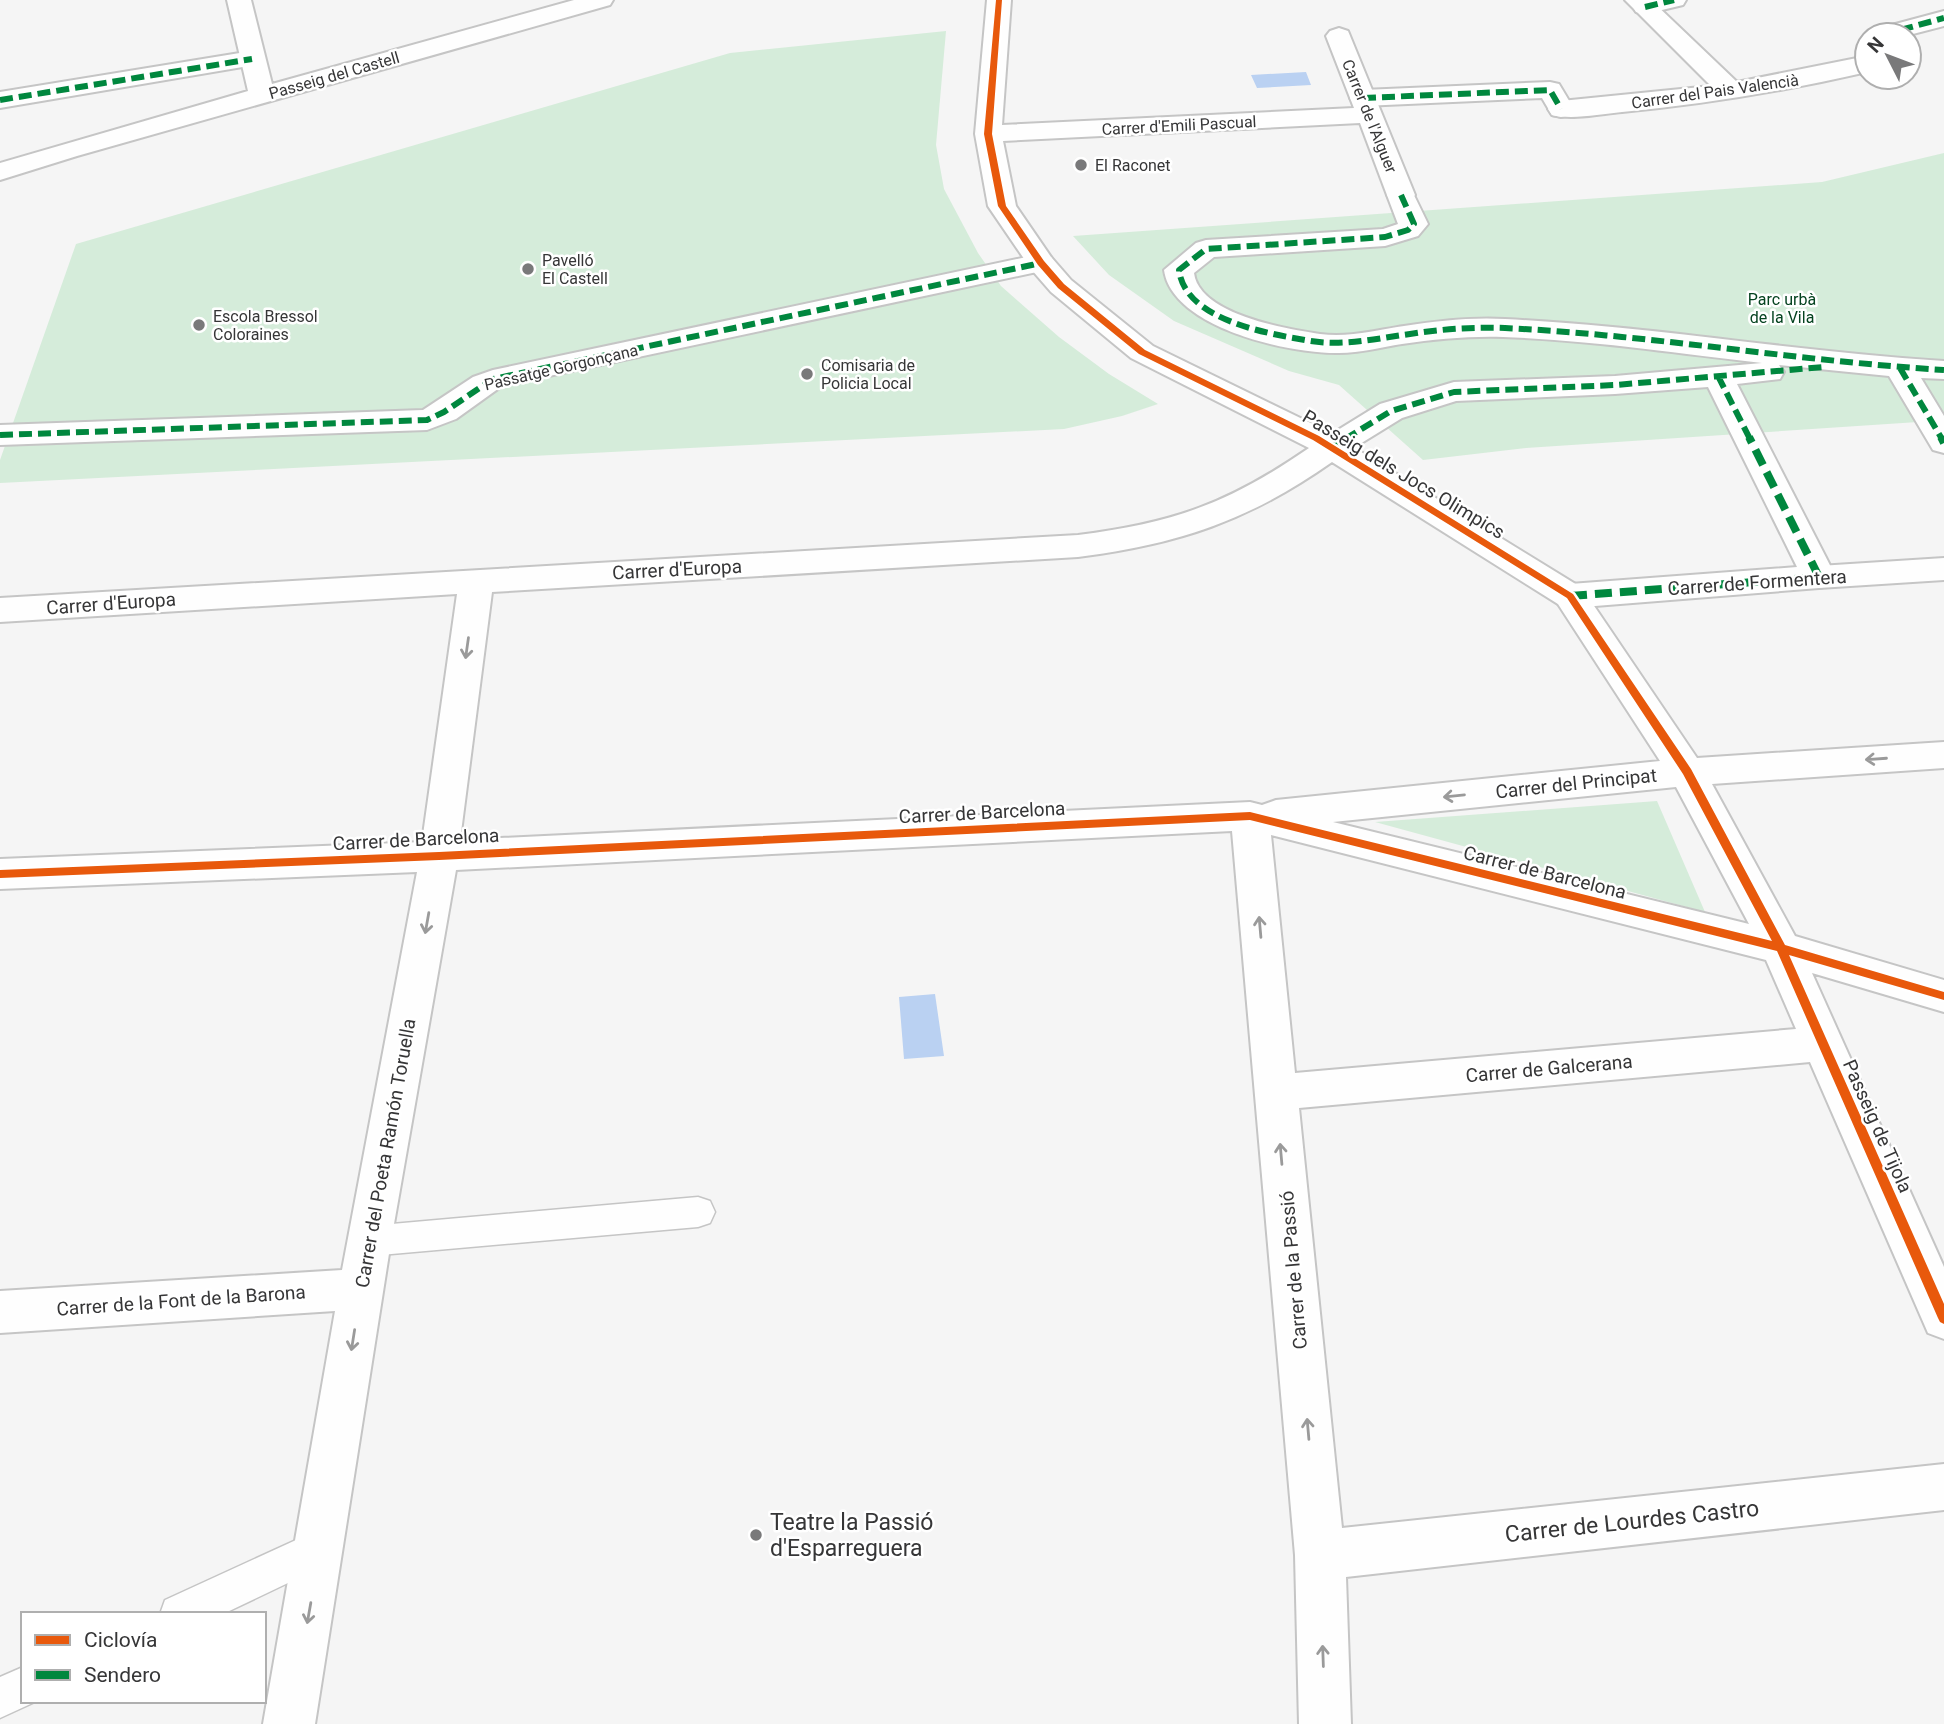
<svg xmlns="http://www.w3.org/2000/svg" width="1944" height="1724" viewBox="0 0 1944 1724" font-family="Roboto,sans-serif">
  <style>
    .green { fill: #d5ecda }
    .water { fill: #bad1f2 }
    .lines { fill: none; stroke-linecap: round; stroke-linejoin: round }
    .service-casing { stroke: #c5c5c5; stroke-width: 3 }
    .pedestrian-casing { stroke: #c5c5c5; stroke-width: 4 }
    .minor-casing { stroke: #c5c5c5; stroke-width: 4 }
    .service { fill: #fefefe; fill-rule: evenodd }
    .pedestrian { fill: #fefefe; fill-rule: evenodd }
    .minor { fill: #fefefe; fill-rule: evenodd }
    .quiet-far1 { stroke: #00873e; stroke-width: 6; stroke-dasharray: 13 6; stroke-linecap: butt }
    .quiet { stroke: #00873e; stroke-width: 8; stroke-dasharray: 17 8; stroke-linecap: butt }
    .cycleway-casing { stroke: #fff; stroke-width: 5 }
    .cycleway { fill: #e8590c; fill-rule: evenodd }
    .oneway { stroke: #9a9a9a }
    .poi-dot { fill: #79797a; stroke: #fff; stroke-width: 2.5 }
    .labels { text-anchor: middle; stroke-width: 5; stroke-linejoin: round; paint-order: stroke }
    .far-street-label { font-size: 16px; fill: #363637; stroke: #fff }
    .far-poi-label { font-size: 16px; fill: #363637; stroke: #fff; text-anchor: start }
    .far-park-label { font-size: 16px; fill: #054320; stroke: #fff }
    .street-label { font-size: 19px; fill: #363637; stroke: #fff }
    .near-street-label { font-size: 23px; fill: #363637; stroke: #fff }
    .near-poi-label { font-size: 23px; fill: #363637; stroke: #fff; text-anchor: start }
  </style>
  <rect width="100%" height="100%" fill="#f5f5f5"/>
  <path class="green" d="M946,31L936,145L944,189L978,253L1001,286L1059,337L1109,374L1158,404L1122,416L1064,429L0,483V460L76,244L730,53Z
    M1944,153V419L1933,421L1526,448L1423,460L1339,385L1289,371L1174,321L1109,275L1073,236L1822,182Z
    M1657,801L1705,912L1375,822Z"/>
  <path class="water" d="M1306,72L1311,85L1257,88L1251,75Z
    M935,994L944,1056L904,1059L899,997Z"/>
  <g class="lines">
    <g class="service-casing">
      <path id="service" d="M698,1197L710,1201L715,1212L710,1223L698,1227L369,1256L357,1252L352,1241L357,1230L369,1226Z
        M320,1529L334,1535L339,1548L334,1561L223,1614H160L165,1600Z
        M23,1667V1701H37L0,1718V1677Z"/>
    </g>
    <g class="pedestrian-casing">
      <path id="pedestrian" d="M1643,0H1686L1683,5L1645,14L1636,12L1633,7L1636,2Z
        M1944,11V26L1909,35H1869L1873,30Z
        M252,51L261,54L265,59L261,64L0,108V92Z
        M1550,82L1559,84L1574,109L1570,115L1561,117L1552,115L1542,98L1363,106L1354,104L1350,98L1354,92L1363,90Z
        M1401,187L1411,189L1428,224L1418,236L1385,246L1214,257L1194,273C1199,314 1285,329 1320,334C1349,338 1376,330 1404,326C1437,321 1471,317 1505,319C1652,326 1797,352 1944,361V379L1921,378L1944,416V453L1933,450L1889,376L1779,365L1784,372L1780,379L1737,384L1836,577L1831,585L1819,588L1570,608L1558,604L1553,596L1558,588L1570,584L1797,567L1708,387L1615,394L1456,401L1402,418L1342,455L1331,458L1320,455L1315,448L1320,441L1380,404L1454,382L1615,376L1762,363C1676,353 1590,340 1503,337C1469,336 1436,339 1402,344C1381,347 1361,353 1339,353C1290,354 1172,328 1164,270L1196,243L1206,240L1383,229L1398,224L1387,195L1391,189Z
        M1041,254L1051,257L1055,263L1051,269L502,386L456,419L427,430L0,445V425L423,410L473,377L493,370Z"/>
    </g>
    <g class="minor-casing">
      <path id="minor" d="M227,0H251L272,84L574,0H613L610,5L77,156L0,180V163L248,91Z
        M987,0H1011L1002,125L1354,108L1326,36L1330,31L1339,28L1348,31L1415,195L1411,201L1401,203L1391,201L1387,195L1360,123L1003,141L1016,206L1051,257L1071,280L1153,346L1327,431L1582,588L1697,758L1944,742V768L1712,784L1795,936L1944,980V1012L1812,973L1944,1267V1339L1928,1333L1810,1062L1299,1108L1342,1528L1944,1464V1510L1346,1577L1351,1724H1299L1295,1555L1232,831L456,870L391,1241L315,1724H263L335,1311L0,1333V1291L342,1270L417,872L0,889V859L422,842L457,594L0,622V598L1078,535C1174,523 1229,503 1309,448L1131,358L1051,292L1031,269L988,206L975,134ZM1332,462L1558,604L1660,761L1276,800L1262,805L1250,802L460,840L492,592L1078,557C1179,544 1248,521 1332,462ZM1676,787L1749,924L1333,822ZM1271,835L1766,960L1796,1029L1295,1073Z
        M1625,0H1651L1737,82L1867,56V72C1785,91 1705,104 1622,112C1600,114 1573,120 1552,115L1548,109L1552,103L1561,101L1711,86Z
        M1944,558V580L1819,588L1807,585L1802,577L1807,569L1819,566Z"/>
    </g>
    <use href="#service" class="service"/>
    <use href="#pedestrian" class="pedestrian"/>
    <use href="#minor" class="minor"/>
    <path class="quiet-far1" d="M1645,7L1674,0
      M1882,35L1944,18
      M1363,98L1550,90L1561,109
      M0,100L252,59
      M1401,195L1414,224L1408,230L1385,237L1206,249L1179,270C1185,319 1264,333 1305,340C1341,347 1373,339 1410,334C1441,329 1473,327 1505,328C1652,335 1797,361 1944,370
      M1900,368L1942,439
      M1718,376L1750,439
      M0,435L427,420L444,412L493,379L1041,263
      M1345,439L1391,411L1454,392L1615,385L1824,367"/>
    <path class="quiet" d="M1941,437L1944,443
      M1331,448L1348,437
      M1570,596L1819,577L1749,437"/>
    <g class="cycleway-casing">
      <path id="cycleway" d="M996,0H1002L992,134L1006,206L1044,261L1064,284L1145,350L1319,436L1573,594L1691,769L1785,945L1944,992V1000L1789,955L1944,1304V1324L1940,1322L1938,1318L1777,951L1250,820L439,860L0,878V870L439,852L1250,812L1772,941L1683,774L1567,598L1313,440L1139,354L1058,288L1038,265L998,206L984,134Z"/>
    </g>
    <use href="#cycleway" class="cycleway"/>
  </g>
  <defs><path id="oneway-shaft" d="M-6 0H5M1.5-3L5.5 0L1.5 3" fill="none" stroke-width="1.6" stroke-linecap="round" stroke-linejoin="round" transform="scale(1.75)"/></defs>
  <g class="oneway">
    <use href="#oneway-shaft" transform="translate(467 648) rotate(98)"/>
    <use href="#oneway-shaft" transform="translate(1876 759) rotate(176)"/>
    <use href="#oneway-shaft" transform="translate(1454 796) rotate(174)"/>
    <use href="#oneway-shaft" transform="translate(427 923) rotate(100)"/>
    <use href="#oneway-shaft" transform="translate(1260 927) rotate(-95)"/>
    <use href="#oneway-shaft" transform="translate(1281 1154) rotate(-95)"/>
    <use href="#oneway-shaft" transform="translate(353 1340) rotate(99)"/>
    <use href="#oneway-shaft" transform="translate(1308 1429) rotate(-95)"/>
    <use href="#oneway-shaft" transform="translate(309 1613) rotate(100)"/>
    <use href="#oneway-shaft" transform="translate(1323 1656) rotate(-92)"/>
  </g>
  <g class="poi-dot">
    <circle cx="1081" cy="165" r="7"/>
    <circle cx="528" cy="269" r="7"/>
    <circle cx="199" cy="325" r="7"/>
    <circle cx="807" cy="374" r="7"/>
    <circle cx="756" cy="1535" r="7"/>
  </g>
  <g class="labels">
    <g class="far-street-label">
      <text transform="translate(334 75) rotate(-16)" y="6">Passeig del Castell</text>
      <text transform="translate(1715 91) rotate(-8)" y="6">Carrer del Pais Valencià</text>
      <text transform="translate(1370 116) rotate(68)" y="6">Carrer de l'Alguer</text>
      <text transform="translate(1179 125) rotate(-3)" y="6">Carrer d'Emili Pascual</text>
      <text transform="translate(561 367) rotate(-13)" y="6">Passatge Gorgonçana</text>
    </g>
    <g class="far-poi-label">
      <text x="1095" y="171">El Raconet</text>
      <text x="542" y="266">Pavelló<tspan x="542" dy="18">El Castell</tspan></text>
      <text x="213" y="322">Escola Bressol<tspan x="213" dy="18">Coloraines</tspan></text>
      <text x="821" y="371">Comisaria de<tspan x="821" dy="18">Policia Local</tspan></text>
    </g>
    <g class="far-park-label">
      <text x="1782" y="305">Parc urbà<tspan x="1782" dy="18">de la Vila</tspan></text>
    </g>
    <g class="street-label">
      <text transform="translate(1404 474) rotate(31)" y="7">Passeig dels Jocs Olimpics</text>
      <text transform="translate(677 569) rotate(-3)" y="7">Carrer d'Europa</text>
      <text transform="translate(1757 582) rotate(-4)" y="7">Carrer de Formentera</text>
      <text transform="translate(111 603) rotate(-4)" y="7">Carrer d'Europa</text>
      <text transform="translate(1576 783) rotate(-6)" y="7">Carrer del Principat</text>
      <text transform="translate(982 812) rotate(-3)" y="7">Carrer de Barcelona</text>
      <text transform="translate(416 839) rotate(-3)" y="7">Carrer de Barcelona</text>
      <text transform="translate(1545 872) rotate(14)" y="7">Carrer de Barcelona</text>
      <text transform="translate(1549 1068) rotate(-5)" y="7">Carrer de Galcerana</text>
      <text transform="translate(1878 1126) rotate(66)" y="7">Passeig de Tijola</text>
      <text transform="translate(385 1153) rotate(-80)" y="7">Carrer del Poeta Ramón Toruella</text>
      <text transform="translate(1293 1270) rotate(-95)" y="7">Carrer de la Passió</text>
      <text transform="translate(181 1300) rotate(-4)" y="7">Carrer de la Font de la Barona</text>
    </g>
    <g class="near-street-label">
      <text transform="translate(1632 1521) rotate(-6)" y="8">Carrer de Lourdes Castro</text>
    </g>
    <g class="near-poi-label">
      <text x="770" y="1530">Teatre la Passió<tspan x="770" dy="26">d'Esparreguera</tspan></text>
    </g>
  </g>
  <rect x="21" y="1612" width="245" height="91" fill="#ffffff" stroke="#afafaf" stroke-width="2"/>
  <rect x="35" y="1635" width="35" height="10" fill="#e8590c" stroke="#afafaf" stroke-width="2"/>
  <text x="84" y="1647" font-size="21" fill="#363637">Ciclovía</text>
  <rect x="35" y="1670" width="35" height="10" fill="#00873e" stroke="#afafaf" stroke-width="2"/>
  <text x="84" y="1682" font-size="21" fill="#363637">Sendero</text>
  <g transform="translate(1888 56) rotate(312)"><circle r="33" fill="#ffffff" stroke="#afafaf" stroke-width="2"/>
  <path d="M0-5L12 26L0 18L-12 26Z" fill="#79797a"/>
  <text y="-10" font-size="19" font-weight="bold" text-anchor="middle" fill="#363637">N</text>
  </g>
</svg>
